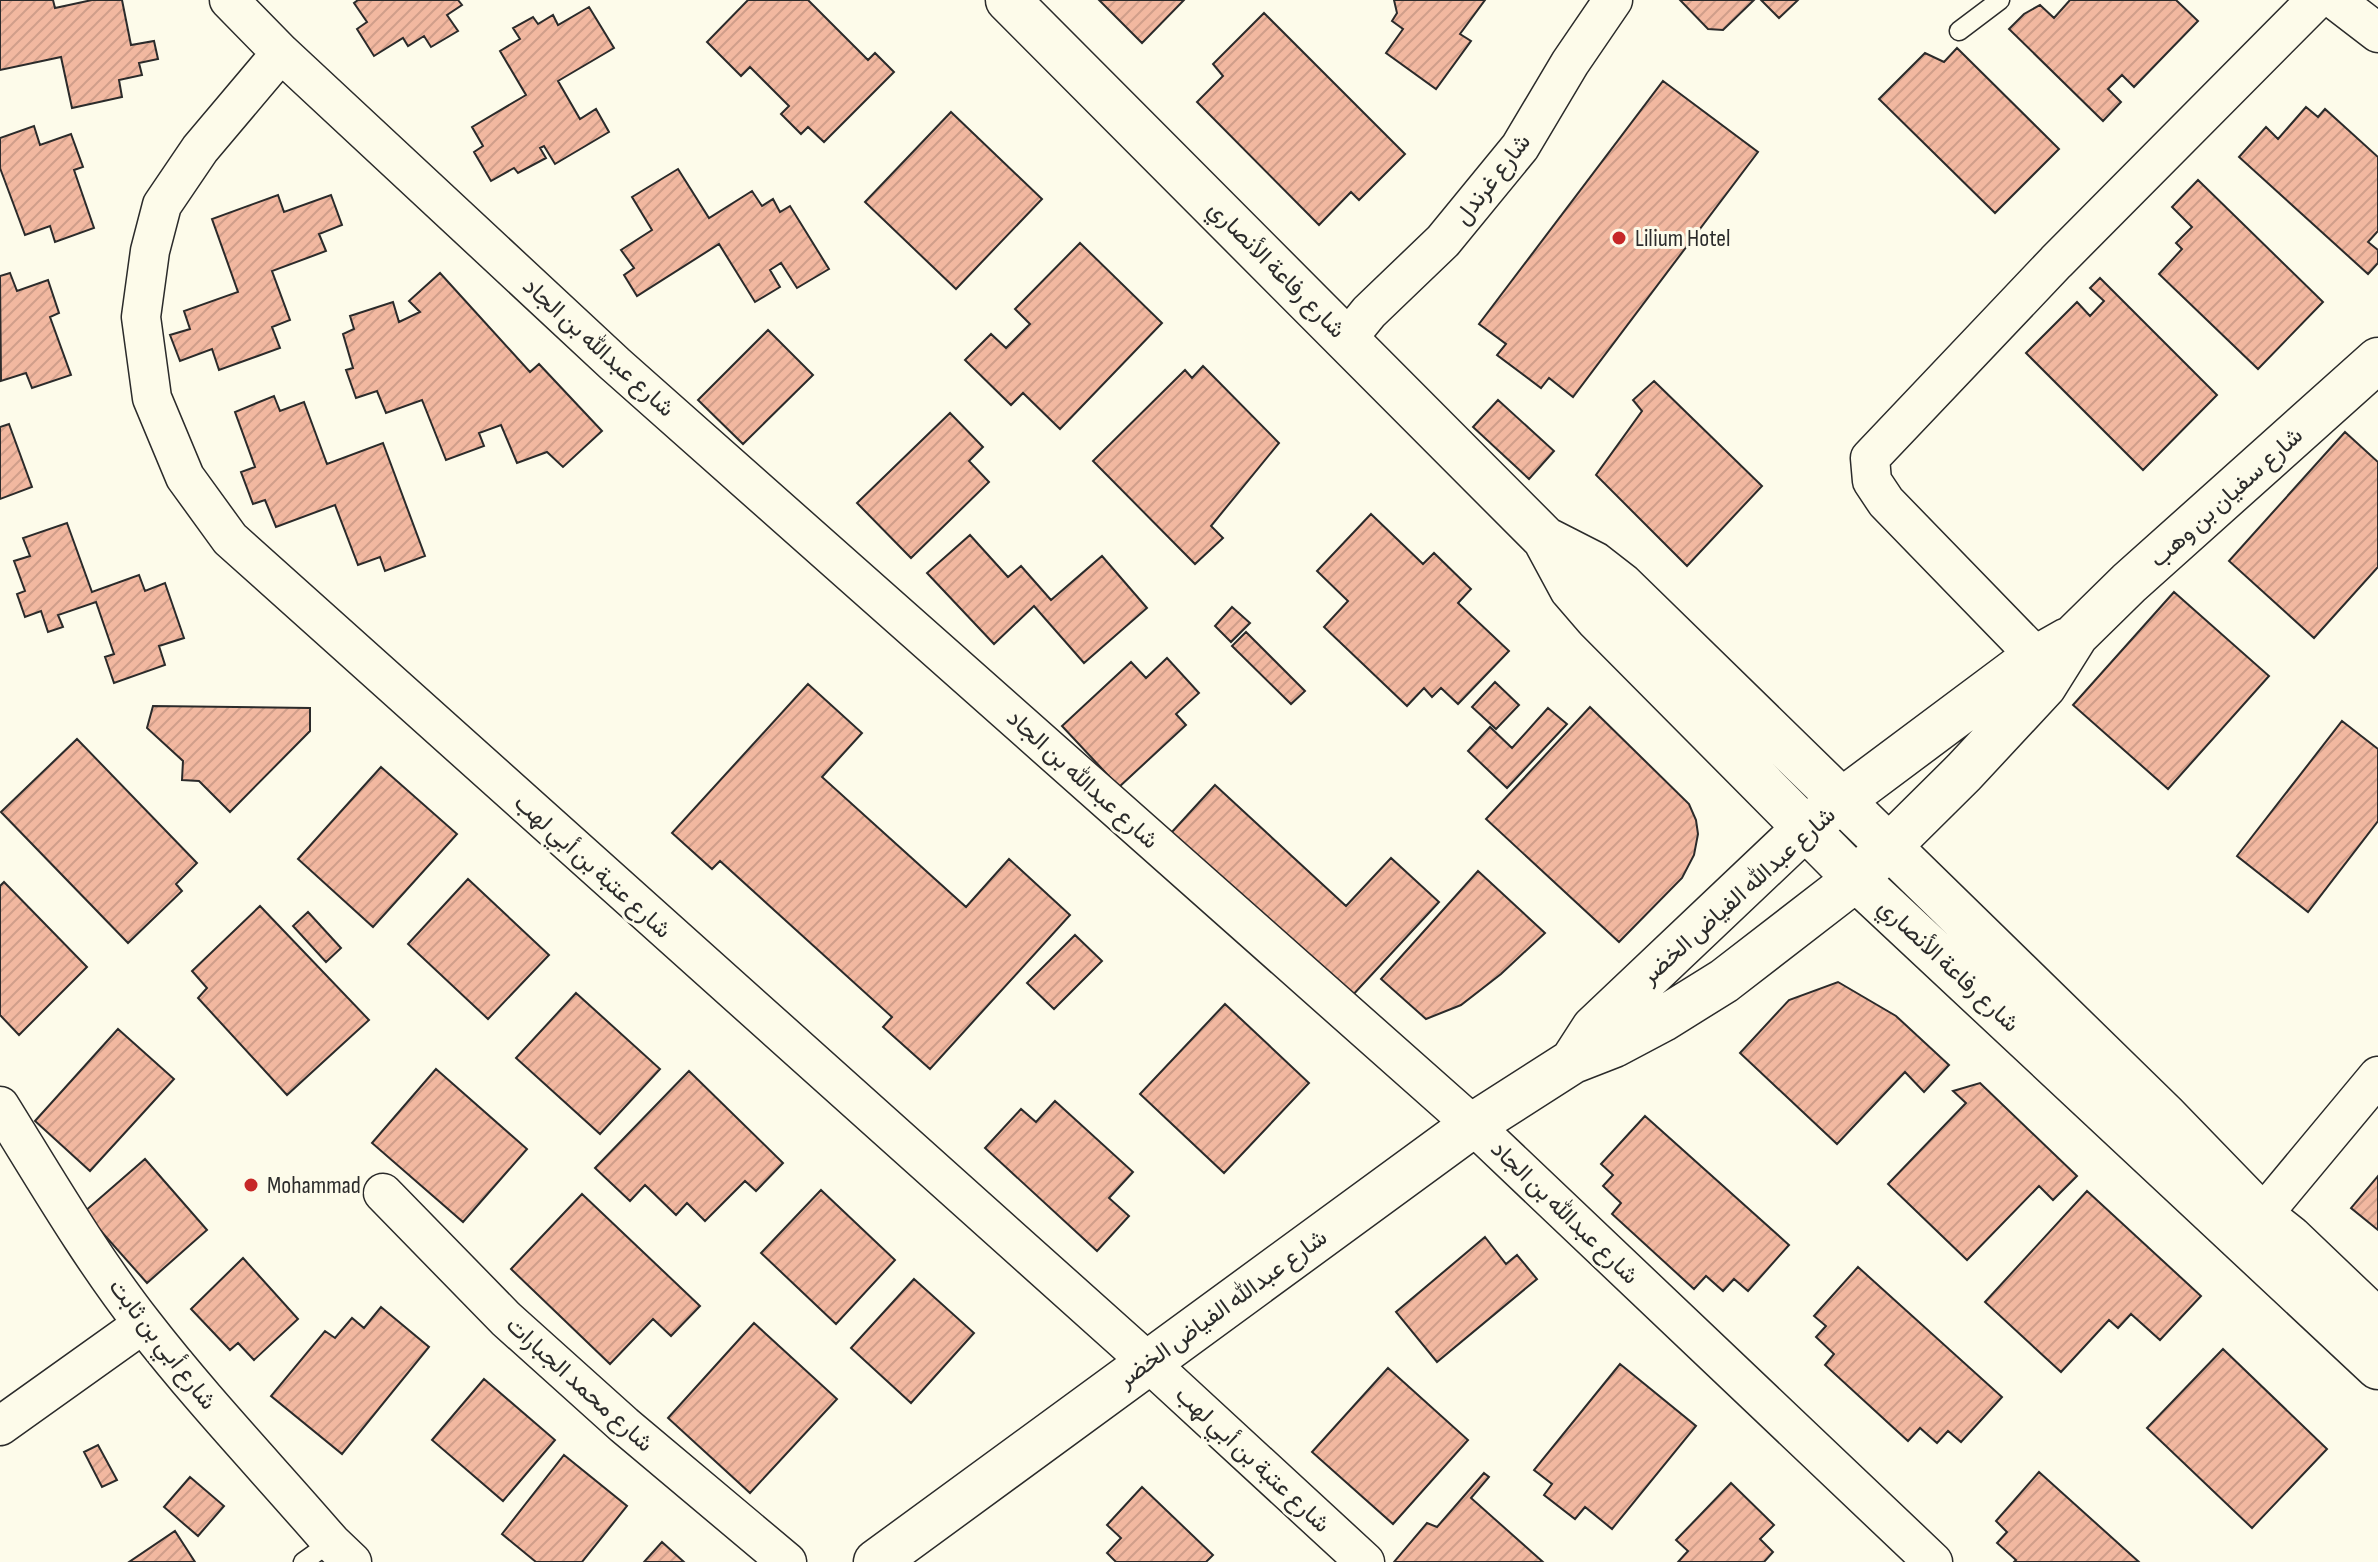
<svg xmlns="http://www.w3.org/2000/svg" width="2378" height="1562" viewBox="0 0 2378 1562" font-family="'Sofia Sans Condensed',Vazirmatn,sans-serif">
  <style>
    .building { fill: url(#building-hatch); stroke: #2b2b2b; stroke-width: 2 }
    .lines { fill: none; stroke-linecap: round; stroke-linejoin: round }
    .lane-casing { stroke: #2b2b2b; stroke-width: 21 }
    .street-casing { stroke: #2b2b2b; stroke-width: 41 }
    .secondary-casing { stroke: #2b2b2b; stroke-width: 47 }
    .lane { stroke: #fdfbea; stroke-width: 18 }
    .street { stroke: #fdfbea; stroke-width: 38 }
    .secondary { stroke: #fdfbea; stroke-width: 44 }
    .poi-dot { fill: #c62828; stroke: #fdfbea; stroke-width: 3 }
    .labels { text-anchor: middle; stroke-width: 6; stroke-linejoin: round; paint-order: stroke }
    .street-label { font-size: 24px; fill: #2b2b2b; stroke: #fdfbea }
    .poi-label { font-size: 24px; fill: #2b2b2b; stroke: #fdfbea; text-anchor: start }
  </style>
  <defs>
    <pattern id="building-hatch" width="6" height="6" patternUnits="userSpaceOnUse" patternTransform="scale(2)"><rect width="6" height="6" fill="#f2b8a0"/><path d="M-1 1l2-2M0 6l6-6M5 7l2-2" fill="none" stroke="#d09e8a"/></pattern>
  </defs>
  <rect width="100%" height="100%" fill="#fdfbea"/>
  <path class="building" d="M0,0H53L55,8L92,0H122L131,45L154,41L158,59L139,63L142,75L119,80L122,97L72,108L61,57L0,70Z
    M358,0H458L462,5L447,15L458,31L431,47L424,36L408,46L403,38L374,56L357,29L367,22L354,3Z
    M748,0H808L868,60L875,53L894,72L824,142L808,127L801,134L781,114L789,106L750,67L741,76L707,42Z
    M1099,0H1184L1142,43Z
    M1394,0H1485L1460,34L1471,41L1436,89L1386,53L1403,29L1392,21L1397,13Z
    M1680,0H1754L1723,30L1708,29Z
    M1761,0H1798L1779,18Z
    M2070,0H2176L2198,21L2134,87L2122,75L2108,89L2121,102L2103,121L2009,29L2024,14L2040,5L2054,18Z
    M589,7L614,48L558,81L580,119L596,109L609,132L555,164L544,146L540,148L546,158L518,173L514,168L491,181L474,152L483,146L472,127L526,95L500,51L520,39L513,28L533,17L538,24L553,15L558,25Z
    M1264,13L1405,154L1359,200L1351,192L1319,225L1197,102L1223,76L1213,64Z
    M1957,48L2059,149L1995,213L1879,99L1925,53L1944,62Z
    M1663,81L1758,152L1573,397L1549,378L1541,388L1497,355L1506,344L1479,324Z
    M2306,107L2318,117L2325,109L2378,157V231L2368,242L2378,250V263L2368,274L2239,157L2266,127L2278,139Z
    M951,112L1042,199L956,289L865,202Z
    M34,126L40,145L71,134L83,167L74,170L94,228L55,242L50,226L25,235L0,168V138Z
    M678,169L709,218L752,191L762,206L773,199L780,212L790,206L829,269L797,288L781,263L770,270L780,287L755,302L719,244L637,296L624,275L634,268L621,250L652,230L632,197Z
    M2198,180L2323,302L2258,369L2159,274L2182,249L2176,243L2192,227L2172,207Z
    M278,195L284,212L331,195L342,225L319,234L326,251L272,271L290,320L272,327L280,348L219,370L212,349L180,361L170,335L190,329L184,311L238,292L212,219Z
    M1080,243L1162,323L1060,429L1023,393L1011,405L965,360L991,334L1006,348L1030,324L1015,309Z
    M10,273L17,291L48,280L59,313L50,317L71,375L32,388L26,373L1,381L0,276Z
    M440,273L530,372L539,364L602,431L563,467L547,452L517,463L501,425L479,433L484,446L446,460L422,400L386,413L377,391L356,398L346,370L353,368L343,334L354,329L350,316L393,302L399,322L420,312L409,301Z
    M2100,278L2217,395L2143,470L2026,353L2077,302L2090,316L2104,301L2090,288Z
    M768,330L813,375L743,444L698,400Z
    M1203,366L1279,443L1211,526L1223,538L1195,564L1093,461L1185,370L1192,378Z
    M1654,381L1762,486L1687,566L1596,475L1642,411L1633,400Z
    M274,396L280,411L304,402L327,464L383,443L425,556L385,571L380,557L358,565L335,505L276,527L265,500L253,504L241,472L255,467L235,412Z
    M1498,400L1554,451L1529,479L1473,427Z
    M950,413L983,447L969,461L989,482L911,558L857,503Z
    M9,424L32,487L0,499V427Z
    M2345,432L2378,462V567L2314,638L2229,561Z
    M1371,514L1423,564L1434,553L1471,589L1458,603L1509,651L1458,704L1441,688L1432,697L1424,688L1407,706L1324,627L1348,601L1317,571Z
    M67,523L92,592L139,575L145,591L165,583L184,638L159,646L165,665L114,683L105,657L114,654L96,602L58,615L63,627L48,632L41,611L25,617L17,594L25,591L14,561L30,556L23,538Z
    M970,535L1008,577L1021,566L1051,600L1102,556L1147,608L1084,663L1034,606L994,644L927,573Z
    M2174,592L2269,676L2168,789L2073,705Z
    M1232,607L1250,623L1231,642L1215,626Z
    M1246,632L1305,691L1291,704L1232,646Z
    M1167,658L1199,693L1176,714L1186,725L1119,787L1062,726L1131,662L1146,678Z
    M1495,682L1519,705L1496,729L1472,707Z
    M808,684L862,733L822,777L966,907L1009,859L1070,915L930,1069L883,1027L892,1017L720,861L712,869L672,833Z
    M153,706L310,708V731L230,812L199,781L182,780L183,761L147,728Z
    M1590,707L1689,804L1696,820L1698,834L1694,855L1682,878L1619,942L1486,819Z
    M1548,708L1567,724L1507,788L1468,751L1490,727L1512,748Z
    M2342,721L2378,749V821L2308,912L2237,856Z
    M77,739L197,863L176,884L182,891L128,943L1,812Z
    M381,767L457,834L373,927L298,859Z
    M1215,785L1346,906L1391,858L1439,902L1350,998L1171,833Z
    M1478,871L1545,933L1501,974L1461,1005L1426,1019L1381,979Z
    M468,879L549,955L488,1019L408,944Z
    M4,882L87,967L19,1035L0,1015V886Z
    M260,906L369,1020L287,1095L198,998L207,988L192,971Z
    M308,912L341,948L326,962L293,926Z
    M1075,935L1102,961L1054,1009L1027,983Z
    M1838,982L1896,1016L1949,1065L1924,1092L1905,1072L1837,1144L1740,1053L1789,1000Z
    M576,993L660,1069L600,1134L516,1058Z
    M1225,1004L1309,1083L1224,1173L1140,1094Z
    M118,1029L174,1079L90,1171L35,1121Z
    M436,1069L527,1149L463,1222L372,1143Z
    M689,1071L783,1163L756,1191L745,1181L705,1221L687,1203L676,1215L645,1185L630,1201L595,1168Z
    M1980,1083L2077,1176L2053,1200L2039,1186L1967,1260L1888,1184L1966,1103L1953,1091Z
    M1055,1101L1133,1172L1109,1198L1129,1216L1097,1251L985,1148L1021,1109L1036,1122Z
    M1645,1116L1789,1245L1748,1291L1734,1279L1723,1291L1706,1276L1694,1289L1612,1214L1621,1203L1603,1186L1613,1175L1601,1164Z
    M145,1159L207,1230L147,1283L84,1212Z
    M2378,1176V1230L2351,1208Z
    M821,1190L895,1260L836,1324L761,1253Z
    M2087,1191L2201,1296L2160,1340L2131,1314L2118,1328L2109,1320L2061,1372L1985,1302Z
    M582,1194L700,1306L671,1336L653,1319L610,1364L511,1269Z
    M1485,1237L1506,1264L1517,1255L1537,1279L1437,1362L1396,1312Z
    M243,1258L298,1319L254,1360L238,1343L230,1350L191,1309Z
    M1858,1267L2002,1397L1961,1442L1948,1431L1937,1443L1920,1428L1908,1441L1825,1365L1834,1354L1816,1337L1826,1326L1814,1316Z
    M914,1279L974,1333L911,1403L851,1348Z
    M381,1307L429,1347L342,1454L271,1396L325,1331L335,1338L352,1318L364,1328Z
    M754,1323L837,1399L750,1493L668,1418Z
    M2223,1349L2327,1449L2252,1528L2147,1428Z
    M1620,1364L1696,1426L1612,1529L1585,1507L1575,1519L1544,1495L1552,1484L1534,1470Z
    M1388,1368L1468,1440L1393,1524L1312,1452Z
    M484,1379L555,1440L503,1501L432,1440Z
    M98,1445L117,1480L102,1487L84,1452Z
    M564,1455L627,1506L582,1562H536L502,1534Z
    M2039,1472L2139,1562H2014L2016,1560L1997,1543L2007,1532L1996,1521Z
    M1484,1473L1489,1477L1471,1498L1543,1562H1394L1427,1523L1437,1527Z
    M190,1477L224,1506L198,1536L164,1507Z
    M1731,1483L1774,1525L1760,1539L1773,1552L1764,1562H1678L1688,1551L1676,1540Z
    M1142,1487L1213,1555L1206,1562H1116L1107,1553L1121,1538L1107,1525Z
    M175,1531L195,1562H129Z
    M662,1542L684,1562H644Z"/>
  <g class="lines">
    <g class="lane-casing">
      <path id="lane" d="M1959,31L2000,0
        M303,1562L331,1542"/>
    </g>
    <g class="street-casing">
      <path id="street" d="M229,0L281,53L615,364L1473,1125L1933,1562
        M2335,0L2378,33
        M281,53L200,149L162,205L150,251L141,317L152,398L185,477L230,539L1148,1362L1365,1562
        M1347,339L1369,312L1443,241L1520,147L1570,63L1613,0
        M2052,673L1886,502L1872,481L1870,458L2056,262L2316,0
        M0,1106C46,1180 90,1256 144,1325C202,1400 269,1470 331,1542L352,1562
        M383,1193L506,1319L624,1425L787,1562
        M2244,1237L2378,1076
        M0,1426L143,1324"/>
    </g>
    <g class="secondary-casing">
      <path id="secondary" d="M1008,0L1545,539L1572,589L1597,618L1856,879L2378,1367
        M1545,539L1594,564L1621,585L2166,1117L2261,1215L2290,1238L2378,1322
        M1574,1059L1594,1028L1805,828L2022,666L2068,640
        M876,1562L1473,1125L1573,1061L1614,1045L1663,1019L1724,981L1856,879L1964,772L2044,686L2076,635L2129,583L2378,360"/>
    </g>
    <use href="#lane" class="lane"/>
    <use href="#street" class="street"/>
    <use href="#secondary" class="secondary"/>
  </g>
  <g class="poi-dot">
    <circle cx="1619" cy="238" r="8"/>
    <circle cx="251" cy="1185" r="8"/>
  </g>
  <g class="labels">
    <g class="street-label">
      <text transform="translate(1492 179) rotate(-52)" y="8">شارع غرندل</text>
      <text transform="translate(1277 269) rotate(45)" y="8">شارع رفاعة الأنصاري</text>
      <text transform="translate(599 347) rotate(42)" y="8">شارع عبدالله بن الجاد</text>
      <text transform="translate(2226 497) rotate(-42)" y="8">شارع سفيان بن وهب</text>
      <text transform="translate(1083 779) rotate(42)" y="8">شارع عبدالله بن الجاد</text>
      <text transform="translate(593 866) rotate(42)" y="8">شارع عتبة بن أبي لهب</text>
      <text transform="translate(1738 895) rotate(-42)" y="8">شارع عبدالله الفياض الخضر</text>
      <text transform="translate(1949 965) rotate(43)" y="8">شارع رفاعة الأنصاري</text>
      <text transform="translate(1565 1212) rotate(44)" y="8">شارع عبدالله بن الجاد</text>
      <text transform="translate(1222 1308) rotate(-36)" y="8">شارع عبدالله الفياض الخضر</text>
      <text transform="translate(163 1344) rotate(52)" y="8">شارع أبي بن ثابت</text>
      <text transform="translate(580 1384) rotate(42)" y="8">شارع محمد الجبارات</text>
      <text transform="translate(1253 1459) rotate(43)" y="8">شارع عتبة بن أبي لهب</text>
    </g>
    <g class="poi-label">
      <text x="1635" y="246">Lilium Hotel</text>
      <text x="267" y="1193">Mohammad</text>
    </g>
  </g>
</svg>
